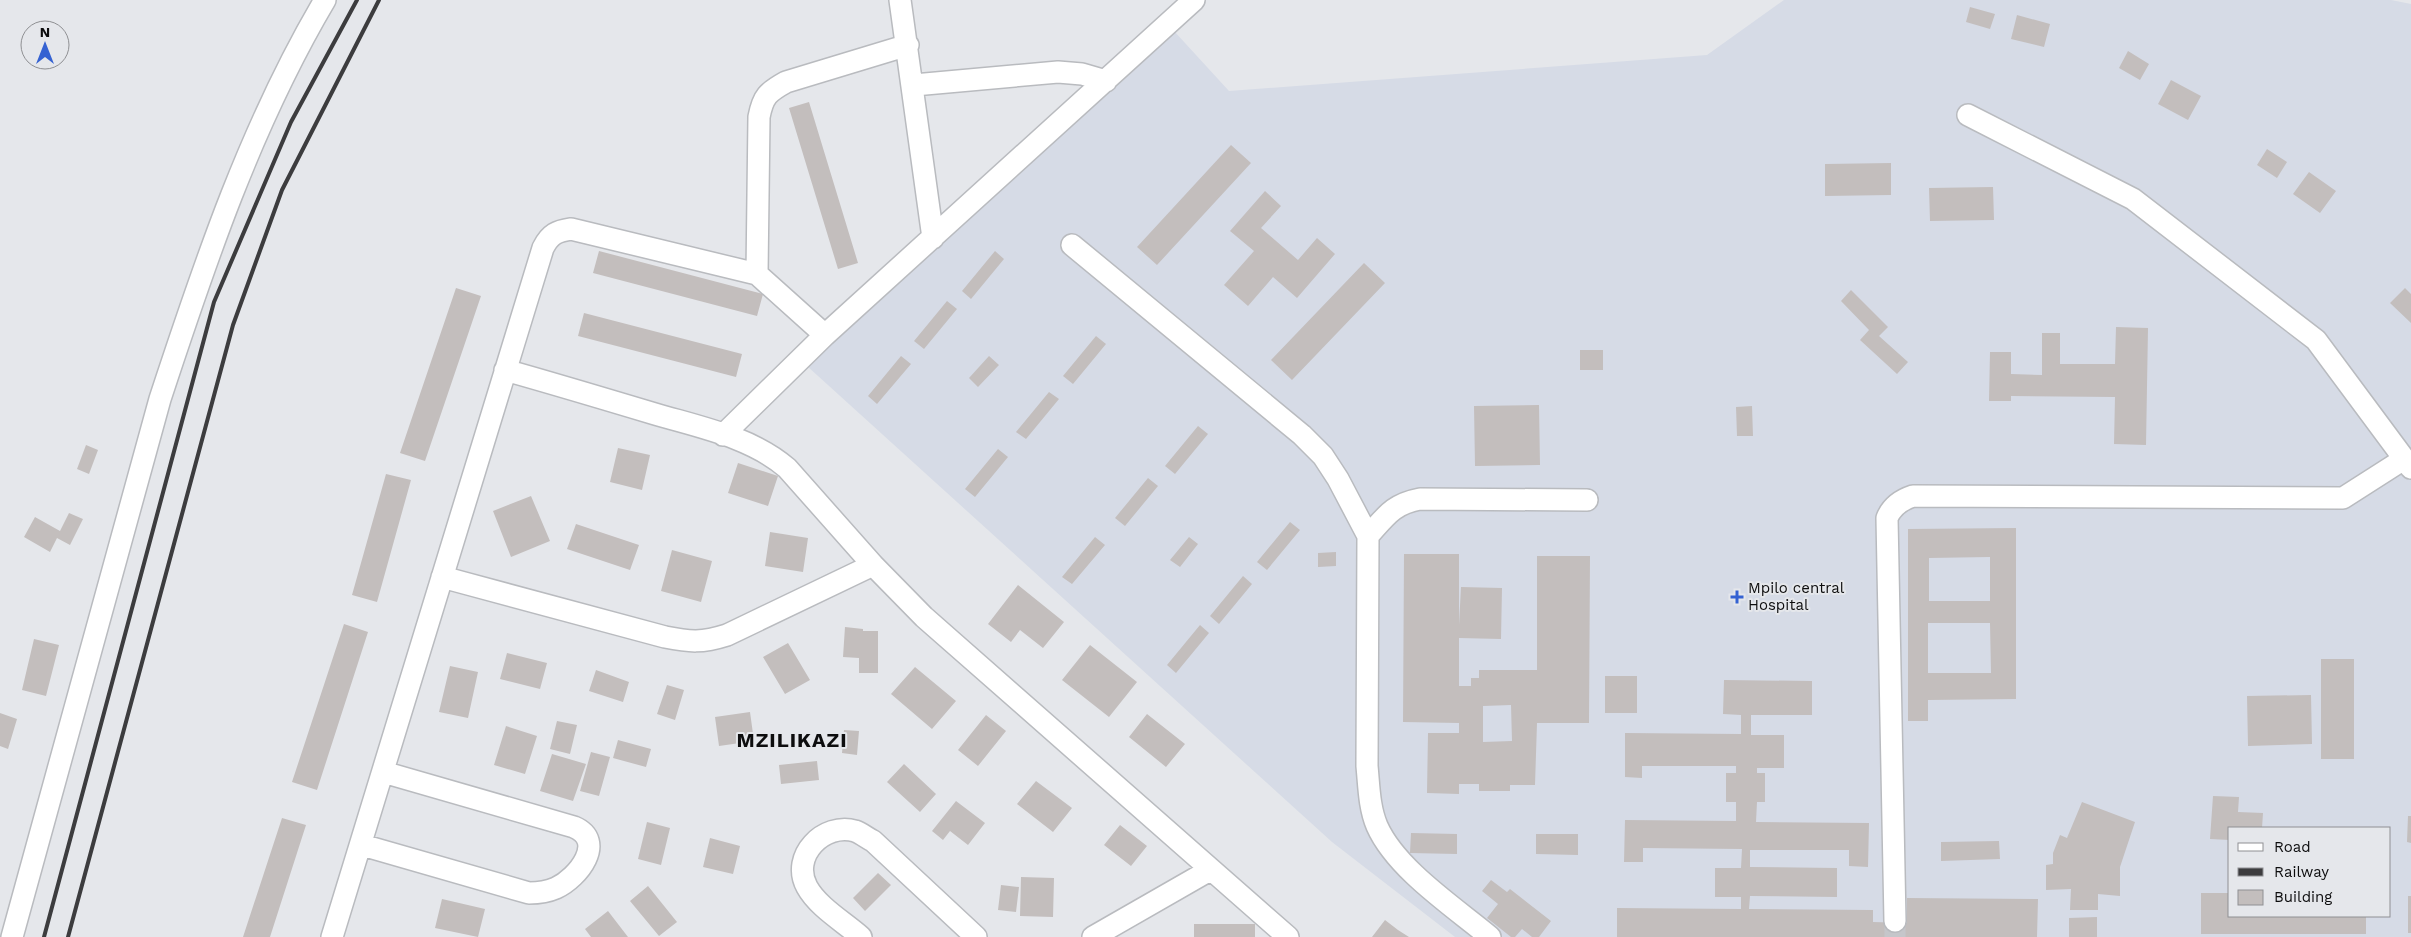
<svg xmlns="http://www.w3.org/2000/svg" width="2411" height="937" viewBox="0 0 2411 937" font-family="'Work Sans',sans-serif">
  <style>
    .built { fill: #d6dbe6; fill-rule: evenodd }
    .building { fill: #c3bebd; fill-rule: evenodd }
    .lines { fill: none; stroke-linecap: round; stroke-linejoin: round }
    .minor-tunnel { stroke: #c5c6ca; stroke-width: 21; stroke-dasharray: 21 11; stroke-linecap: butt }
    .minor-casing { stroke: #b9bbbf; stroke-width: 24 }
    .minor { stroke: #fff; stroke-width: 21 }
    .rail { stroke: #3c3c3e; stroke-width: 4 }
    .poi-dot { fill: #3562d2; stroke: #e5e7eb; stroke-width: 2 }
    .labels { text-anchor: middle; stroke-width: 4; stroke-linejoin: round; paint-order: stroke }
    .poi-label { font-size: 15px; fill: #0d0d0e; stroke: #e5e7eb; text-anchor: start }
    .district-label { font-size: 20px; font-weight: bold; letter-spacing: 1px; fill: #0d0d0e; stroke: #e5e7eb }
  </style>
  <rect width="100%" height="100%" fill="#e5e7eb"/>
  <path class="built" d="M1784,0H2391L2411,4V937H1455L1332,842L807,366L1174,31L1229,91L1707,55ZM2230,828H2390V916H2230Z"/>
  <path class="building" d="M1970,7L1995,14L1990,29L1966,22Z
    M2017,15L2050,24L2044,47L2011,39Z
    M2128,51L2149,64L2140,80L2119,68Z
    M2171,80L2201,96L2188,120L2158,104Z
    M809,102L858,263L838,269L789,108Z
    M1231,145L1251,163L1157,265L1137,247Z
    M2267,149L2287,162L2277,178L2257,165Z
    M1891,163V195L1825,196V164Z
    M2309,172L2336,191L2320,213L2293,194Z
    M1993,187L1994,220L1930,221L1929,188Z
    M1265,191L1281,206L1261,228L1298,260L1317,238L1335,254L1297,298L1273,277L1248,306L1224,285L1254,251L1230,231Z
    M599,251L763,294L757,316L593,273Z
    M995,251L1004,259L971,299L962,291Z
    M1364,263L1385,283L1292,380L1271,360Z
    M456,288L481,296L425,461L400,453Z
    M2405,288L2411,294V323L2390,303Z
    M1851,290L1888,327L1879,336L1908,362L1897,374L1860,340L1869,330L1841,301Z
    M947,301L957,309L924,349L914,341Z
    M584,313L742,354L736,377L578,336Z
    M2116,327L2148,328L2146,445L2114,444L2115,397L2011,396V401H1989L1990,352H2011V374L2042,375V333H2060V364H2115Z
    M1096,336L1106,344L1073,384L1063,376Z
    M1580,350H1603V370H1580Z
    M901,356L911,364L877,404L868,396Z
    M989,356L999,365L978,387L969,378Z
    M1049,392L1059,399L1026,439L1016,432Z
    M1539,405L1540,465L1475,466L1474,406Z
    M1752,406L1753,436H1737L1736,407Z
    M1198,426L1208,434L1175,474L1165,466Z
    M86,445L98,450L89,474L77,469Z
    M618,448L650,455L642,490L610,482Z
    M998,449L1008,457L975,497L965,489Z
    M738,463L778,476L768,506L728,493Z
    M386,474L411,480L377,602L352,595Z
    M1148,478L1158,486L1125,526L1115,518Z
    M531,496L550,541L511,557L493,511Z
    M69,513L83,519L70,545L57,538L50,552L24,537L35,517L60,531Z
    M1290,522L1300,530L1267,570L1257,562Z
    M576,524L639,545L630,570L567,549Z
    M2016,528V699L1928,700V721H1908V529ZM1990,557V601H1929V558ZM1928,623H1990L1991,673H1928Z
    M770,532L808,538L803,572L765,566Z
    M1095,537L1105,545L1072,584L1062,577Z
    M1189,537L1198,544L1180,567L1170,560Z
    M672,550L712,561L701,602L661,591Z
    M1336,552V566L1318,567V553Z
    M1404,554H1459V625L1461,587L1502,588L1501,639L1459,638V686H1471V678H1479V670H1537V556H1590L1589,723H1537L1535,785H1510V791H1479V784H1459V794L1427,793L1428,733H1459V723L1403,722ZM1511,705L1512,741L1483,742V706Z
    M1243,576L1252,584L1219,624L1210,616Z
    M1018,585L1064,622L1043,648L1020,630L1011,642L988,624Z
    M344,624L368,632L317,790L292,782Z
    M1200,625L1209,633L1176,673L1167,665Z
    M845,627L863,629V631H878V673H859V658L843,657Z
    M34,639L59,645L46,696L22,690Z
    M788,643L810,680L785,694L763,657Z
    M1090,645L1137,682L1109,717L1062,680Z
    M507,653L547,663L540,689L500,679Z
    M2321,659H2354V759H2321Z
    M450,666L478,672L468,718L439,712Z
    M915,667L956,701L932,729L891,694Z
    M596,670L629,682L623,702L589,691Z
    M1605,676H1637V713H1605Z
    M1724,680L1812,681V715H1751V735H1784V768H1757V773H1765V802H1757L1756,822L1869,823L1868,867L1849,866V850H1750V867L1837,868V897L1750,896L1749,909L1873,910V922L1907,923V898L2038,899L2037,937H1617V908L1741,909V897H1715V868H1741L1742,849L1643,848V862H1624L1625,820L1736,821V802H1726V773H1736V766H1642V778L1625,777V733L1741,734V715L1723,714Z
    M667,685L684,690L675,720L657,714Z
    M2311,695L2312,744L2248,746L2247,696Z
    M750,712L754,741L719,746L715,717Z
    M0,713L17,719L8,749L0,746Z
    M1147,714L1185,744L1166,767L1129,737Z
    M986,715L1006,731L978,766L958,750Z
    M557,721L577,725L570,754L550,749Z
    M506,726L537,736L525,774L494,765Z
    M844,730L859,731L857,755L842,753Z
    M618,740L651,749L646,767L613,758Z
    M591,752L610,757L599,796L580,791Z
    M552,754L586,764L573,801L540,791Z
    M817,761L819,780L781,784L779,765Z
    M904,764L936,794L920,812L887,782Z
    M1036,781L1072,808L1053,832L1017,804Z
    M2213,796L2239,797L2238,812L2263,813L2262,828H2230V840L2210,839Z
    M956,801L985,823L968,845L950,831L943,840L932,831Z
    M2082,802L2135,822L2120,867V896L2098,894V910H2070L2071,889L2046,890V865L2053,864V853L2060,835L2067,838Z
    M2408,816H2411V843L2407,842Z
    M282,818L306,825L270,937H243Z
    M647,822L670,828L661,865L638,859Z
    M1120,825L1147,846L1131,866L1104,845Z
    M1411,833L1457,834V854L1410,853Z
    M1536,834H1578V855L1536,854Z
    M710,838L740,846L733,874L703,867Z
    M1999,841L2000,859L1941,861V842Z
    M878,873L891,885L865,911L853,898Z
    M1021,877L1054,878L1053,917L1020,916Z
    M1491,880L1507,892L1510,889L1551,921L1539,937H1532L1522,929L1515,937H1511L1487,918L1498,904L1482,891Z
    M1001,885L1019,887L1016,912L998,910Z
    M648,886L677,922L659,936L630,901Z
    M2201,893H2230V916H2366V934H2201Z
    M2408,896H2411V933H2408Z
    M442,899L485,909L478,937L435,928Z
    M608,911L628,937H591L585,929Z
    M2097,917V937H2069V918Z
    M1385,920L1398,930L1409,937H1372Z
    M1194,924H1255V937H1194Z"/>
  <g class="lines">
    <path class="minor-tunnel" d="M1895,937V921"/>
    <g class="minor-casing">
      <path id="minor" d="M900,0L933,238
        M914,85L1058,72L1082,74L1106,81
        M1968,115L2133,199L2316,340L2411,468
        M1072,245L1302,435L1323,456L1338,479L1368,536L1367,766C1369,786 1369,807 1377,826C1396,869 1454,907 1490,937
        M757,274L759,117C763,96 768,92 786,82L908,45
        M505,370C555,384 605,399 655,414C699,427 751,437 787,468L873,565L924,617L1288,937
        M723,435L825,335L1194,0
        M1368,536C1386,516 1393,504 1420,499L1587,500
        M442,577L665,637C690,642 702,643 727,635L873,565
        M362,845L529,893C538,893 547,892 556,888C578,878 607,841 574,827L383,772
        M1895,921L1887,518C1892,506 1901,500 1913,496L2343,498L2404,459
        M12,937L160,399C205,262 251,125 325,0
        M332,937L543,248C550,234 557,231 571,229L757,274L825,335
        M861,937C844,922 818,907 807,887C790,856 824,822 855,831C861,833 867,838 873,841L976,937
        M1093,937L1210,870"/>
    </g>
    <use href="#minor" class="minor"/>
    <path class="rail" d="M44,937L214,302L291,122L357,0
      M68,937L233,325L282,190L379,0"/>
  </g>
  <path class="poi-dot" d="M1734.5 589.5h5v5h5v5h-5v5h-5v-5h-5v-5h5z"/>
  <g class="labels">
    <g class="poi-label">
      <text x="1748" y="593">Mpilo central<tspan x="1748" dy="17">Hospital</tspan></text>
    </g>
    <g class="district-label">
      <text x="792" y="747">MZILIKAZI</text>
    </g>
  </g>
  <rect x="2228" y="827" width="162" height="90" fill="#e5e7eb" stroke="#8f9093"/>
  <rect x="2238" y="843" width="25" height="8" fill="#ffffff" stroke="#8f9093"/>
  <text x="2274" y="852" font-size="15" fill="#0d0d0e">Road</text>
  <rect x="2238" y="868" width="25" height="8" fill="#3c3c3e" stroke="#8f9093"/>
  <text x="2274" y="877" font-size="15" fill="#0d0d0e">Railway</text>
  <rect x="2238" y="890" width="25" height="15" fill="#c3bebd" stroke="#8f9093"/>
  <text x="2274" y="902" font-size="15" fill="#0d0d0e">Building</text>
  <g transform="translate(45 45)"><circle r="24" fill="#e5e7eb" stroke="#8f9093"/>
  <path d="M0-4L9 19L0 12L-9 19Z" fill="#3562d2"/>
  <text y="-8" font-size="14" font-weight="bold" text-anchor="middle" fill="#0d0d0e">N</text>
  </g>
</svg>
